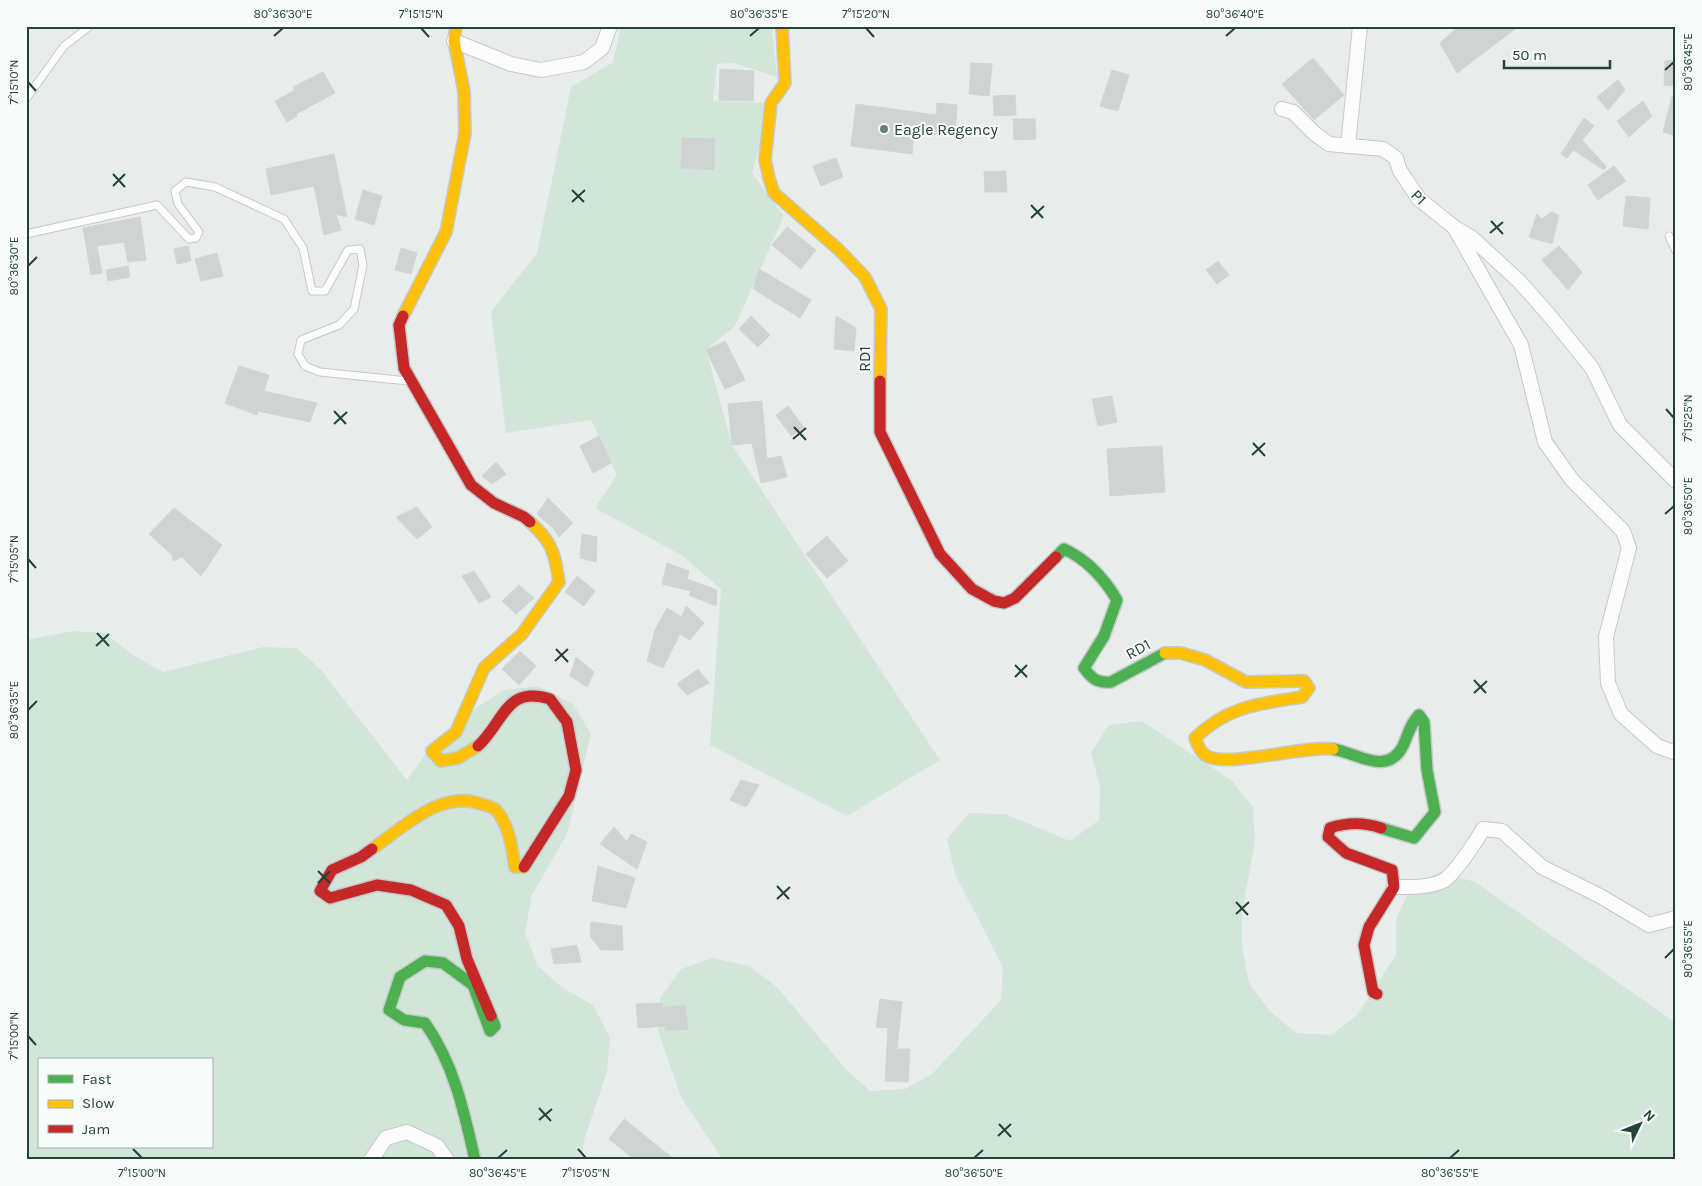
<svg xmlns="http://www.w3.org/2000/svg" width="1702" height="1186" font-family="Karla,sans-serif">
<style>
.green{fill:#d1e6d8;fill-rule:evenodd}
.building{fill:#cfd4d2;stroke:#d1d6d4}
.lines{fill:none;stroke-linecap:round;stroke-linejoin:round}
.lane-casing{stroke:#c5cac8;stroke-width:9}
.street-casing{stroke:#c5cac8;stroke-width:16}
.fast-casing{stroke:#c3cbc8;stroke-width:14}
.slow-casing{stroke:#c3cbc8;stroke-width:14}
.jam-casing{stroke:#c3cbc8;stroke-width:14}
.lane{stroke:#fcfcfc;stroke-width:7}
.street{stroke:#fcfcfc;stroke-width:14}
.fast{stroke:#4caf50;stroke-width:11}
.slow{stroke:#ffc107;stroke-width:11}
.jam{stroke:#c62828;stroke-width:11}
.ticks{fill:none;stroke:#24423a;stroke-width:2}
.poi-dot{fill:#697e78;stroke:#f7fbf9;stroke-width:2}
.labels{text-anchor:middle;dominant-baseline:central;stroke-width:4;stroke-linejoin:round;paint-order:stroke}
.poi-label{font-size:16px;fill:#24423a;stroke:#f7fbf9;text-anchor:start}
.street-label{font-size:16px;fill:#24423a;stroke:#f7fbf9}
.neatline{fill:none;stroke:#24423a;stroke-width:2}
.ticks-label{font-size:12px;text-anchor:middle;fill:#24423a}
</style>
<rect width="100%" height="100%" fill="#e8edeb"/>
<g class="green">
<path d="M 621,26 L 772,28 L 777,77 L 733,63 L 717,64 L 713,101 L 771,103 L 752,173 L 784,216 L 735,326 L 706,350 L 732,445 L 940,760 L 847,816 L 710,745 L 721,589 L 681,555 L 595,508 L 617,475 L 591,420 L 506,433 L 491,312 L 537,253 L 571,87 L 613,62 Z"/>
<path d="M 73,631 L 105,633 L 133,655 L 163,672 L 263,647 L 297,648 L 321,670 L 407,780 L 427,752 L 476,708 L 504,690 L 538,686 L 573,704 L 591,734 L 567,834 L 532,895 L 525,933 L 538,966 L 563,988 L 593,1005 L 610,1038 L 607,1072 L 585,1137 L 581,1160 L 26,1160 L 26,640 ZM 39,1060 L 211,1060 L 211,1147 L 39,1147 Z"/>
<path d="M 1142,721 L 1231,780 L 1253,807 L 1255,842 L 1242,912 L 1242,946 L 1249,983 L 1270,1011 L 1296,1033 L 1331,1035 L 1358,1014 L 1396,955 L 1396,919 L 1410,889 L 1440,872 L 1475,882 L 1676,1023 L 1676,1160 L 723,1160 L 681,1097 L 658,1031 L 660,998 L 681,969 L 713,958 L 749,966 L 777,987 L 845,1068 L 870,1091 L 905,1089 L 932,1074 L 1001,1000 L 1003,967 L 955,874 L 947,839 L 969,813 L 1005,814 L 1070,841 L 1099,820 L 1100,787 L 1091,753 L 1109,725 Z"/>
</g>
<g class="building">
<path d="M 1459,26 L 1519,26 L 1457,73 L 1440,43 Z"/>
<path d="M 1313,58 L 1344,95 L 1314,120 L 1282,84 Z"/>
<path d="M 1676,60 L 1676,86 L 1664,85 L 1665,61 Z"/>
<path d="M 971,63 L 992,64 L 989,96 L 969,94 Z"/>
<path d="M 720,69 L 754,71 L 753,101 L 719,100 Z"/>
<path d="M 1112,70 L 1129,75 L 1118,111 L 1100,106 Z"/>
<path d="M 323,72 L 335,93 L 296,114 L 297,116 L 287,122 L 275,101 L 295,90 L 293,87 Z"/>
<path d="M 1618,80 L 1625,90 L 1608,110 L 1597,97 Z"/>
<path d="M 1015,95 L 1016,115 L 994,116 L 993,96 Z"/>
<path d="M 1672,96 L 1676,96 L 1676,136 L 1663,132 Z"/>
<path d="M 1643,101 L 1652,116 L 1629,137 L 1617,121 Z"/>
<path d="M 937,103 L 957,105 L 955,136 L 914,133 L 912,154 L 851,146 L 856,104 L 936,115 Z"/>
<path d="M 1584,118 L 1594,126 L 1582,140 L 1606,166 L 1604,170 L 1573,150 L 1567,158 L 1561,154 Z"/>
<path d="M 1013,119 L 1035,119 L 1036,139 L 1014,140 Z"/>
<path d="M 682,138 L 715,139 L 714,170 L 681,168 Z"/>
<path d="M 334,154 L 347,217 L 336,214 L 341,230 L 324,235 L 314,186 L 271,195 L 266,169 Z"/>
<path d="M 836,158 L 843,177 L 821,186 L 813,166 Z"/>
<path d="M 1614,166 L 1626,181 L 1598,200 L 1588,185 Z"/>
<path d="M 1006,171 L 1007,192 L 985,192 L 984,172 Z"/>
<path d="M 363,190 L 382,196 L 374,225 L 355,219 Z"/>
<path d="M 1626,196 L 1650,198 L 1648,229 L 1623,226 Z"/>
<path d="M 1551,212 L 1559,215 L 1552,244 L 1529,237 L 1537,214 L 1542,219 Z"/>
<path d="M 140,217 L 146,260 L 128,262 L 124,242 L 97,246 L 102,273 L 91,275 L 83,228 Z"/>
<path d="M 787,227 L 816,250 L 801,269 L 772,245 Z"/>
<path d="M 188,246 L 191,261 L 177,264 L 174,249 Z"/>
<path d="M 1559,246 L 1582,272 L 1568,290 L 1542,260 Z"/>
<path d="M 401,248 L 417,253 L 411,274 L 395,270 Z"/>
<path d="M 217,253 L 223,276 L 201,281 L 195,259 Z"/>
<path d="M 1218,261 L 1229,275 L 1217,284 L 1206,270 Z"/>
<path d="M 128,266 L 130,277 L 108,281 L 106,270 Z"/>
<path d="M 759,269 L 811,300 L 800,318 L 753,289 Z"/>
<path d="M 751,316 L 770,335 L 758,347 L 739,329 Z"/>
<path d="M 836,316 L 856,328 L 854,351 L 834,349 Z"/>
<path d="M 725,341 L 745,380 L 725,389 L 706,350 Z"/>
<path d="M 239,366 L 269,375 L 264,391 L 317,403 L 310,422 L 258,411 L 257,415 L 225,403 Z"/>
<path d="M 1112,396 L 1117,422 L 1098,426 L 1092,399 Z"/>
<path d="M 762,401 L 767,459 L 781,456 L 787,477 L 761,483 L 752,443 L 732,445 L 728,404 Z"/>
<path d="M 788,406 L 804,428 L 791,436 L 776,415 Z"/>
<path d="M 599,436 L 611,463 L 593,473 L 580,446 Z"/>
<path d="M 1162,446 L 1165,492 L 1110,496 L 1107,449 Z"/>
<path d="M 496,462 L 506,474 L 492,484 L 482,476 Z"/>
<path d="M 548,498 L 573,523 L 559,537 L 554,529 L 537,514 Z"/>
<path d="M 417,507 L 432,527 L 417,539 L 396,517 Z"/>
<path d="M 174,508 L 222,545 L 201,576 L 182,557 L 173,561 L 172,555 L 149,534 Z"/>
<path d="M 582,534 L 597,537 L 596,562 L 580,558 Z"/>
<path d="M 827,536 L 848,561 L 827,578 L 806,554 Z"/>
<path d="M 667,563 L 689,571 L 687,579 L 717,590 L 716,606 L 689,595 L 691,591 L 662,584 Z"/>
<path d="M 474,571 L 491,597 L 479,603 L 462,576 Z"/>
<path d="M 577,576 L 595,591 L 584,606 L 565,592 Z"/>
<path d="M 519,585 L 534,598 L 516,614 L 502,601 Z"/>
<path d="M 686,606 L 704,623 L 690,640 L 680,634 L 663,668 L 647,661 L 655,630 L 667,608 L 682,617 Z"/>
<path d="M 520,651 L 536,666 L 519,685 L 502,669 Z"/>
<path d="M 576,657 L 594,672 L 587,687 L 570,676 Z"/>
<path d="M 698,669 L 709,683 L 687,695 L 677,684 Z"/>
<path d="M 741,780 L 759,785 L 746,807 L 730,800 Z"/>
<path d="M 614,827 L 627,842 L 631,834 L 647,842 L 637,869 L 600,844 Z"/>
<path d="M 598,866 L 635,878 L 626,908 L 592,901 Z"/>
<path d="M 591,922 L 622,926 L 623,950 L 601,950 L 590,936 Z"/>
<path d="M 577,945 L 581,962 L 554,964 L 551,949 Z"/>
<path d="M 880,999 L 902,1002 L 897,1049 L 910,1049 L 908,1082 L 885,1081 L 888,1028 L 876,1027 Z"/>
<path d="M 662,1003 L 663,1008 L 685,1005 L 688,1029 L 666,1031 L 666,1026 L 638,1028 L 636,1004 Z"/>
<path d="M 624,1119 L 675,1160 L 635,1160 L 609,1139 Z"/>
</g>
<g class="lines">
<g class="lane-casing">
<g id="lane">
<path d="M 26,99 L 64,46 L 90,26"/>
<path d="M 26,234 L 157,205 L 189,239 L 196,238 L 199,232 L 178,204 L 175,191 L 186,182 L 215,187 L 284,219 L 303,248 L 312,291 L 325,291 L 348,250 L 360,249 L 363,265 L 354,309 L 339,325 L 301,340 L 298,354 L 305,366 L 320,372 L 408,381"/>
<path d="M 1669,236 L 1676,251"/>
</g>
</g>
<g class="street-casing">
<g id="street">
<path d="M 454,41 L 511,64 L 541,70 L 584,62 L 602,48 L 610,26"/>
<path d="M 1282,109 L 1293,112 L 1314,133 L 1329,144 L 1383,149 L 1396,158 L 1400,171 L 1419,199 L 1454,227 L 1472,238 L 1519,281 L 1549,315 L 1592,368 L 1620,425 L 1676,481"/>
<path d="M 1348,146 L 1360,26"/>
<path d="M 1454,227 L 1521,345 L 1545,442 L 1572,480 L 1623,531 L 1629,548 L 1606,637 L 1608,683 L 1621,714 L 1657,746 L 1676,753"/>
<path d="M 1394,887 C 1410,887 1428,888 1443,881 C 1454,875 1477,840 1483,829 L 1502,831 L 1542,867 L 1600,896 L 1649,925 L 1676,918"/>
<path d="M 371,1160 L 386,1138 L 407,1132 L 437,1146 L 447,1160"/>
</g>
</g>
<g class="fast-casing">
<g id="fast">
<path d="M 1056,557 L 1064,549 C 1088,560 1104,578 1117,600 L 1104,636 L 1084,668 C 1092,679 1097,683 1111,682 L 1165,653"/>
<path d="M 1333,749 C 1357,753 1387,777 1403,746 C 1408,735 1410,724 1419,715 L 1424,722 L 1427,770 L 1435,812 L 1414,838 L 1381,828"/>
<path d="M 475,1160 C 464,1111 454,1064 425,1023 L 404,1020 L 389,1010 L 400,977 L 425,961 L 443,963 L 473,985 L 490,1031 L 495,1026 L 491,1016"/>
</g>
</g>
<g class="slow-casing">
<g id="slow">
<path d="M 782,26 L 785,83 L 771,103 L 765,160 L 769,178 L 774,193 L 838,249 L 865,277 L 881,309 L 880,381"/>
<path d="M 403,316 L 446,232 L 465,133 L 464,91 L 454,41 L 456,26"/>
<path d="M 1165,653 L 1181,653 L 1205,660 L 1246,682 L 1304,681 L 1309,688 L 1302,697 C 1259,704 1228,706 1195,738 C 1197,744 1200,751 1205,755 C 1225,769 1304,745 1333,749"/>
<path d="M 478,746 L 458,758 L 441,761 L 432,751 L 456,732 L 484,668 L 522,634 L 559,582 C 555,553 552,542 530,522"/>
<path d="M 372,849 C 402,828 442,789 481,804 C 485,805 492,807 495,809 C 509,823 512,849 515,867 L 524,867"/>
</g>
</g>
<g class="jam-casing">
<g id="jam">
<path d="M 403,316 L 399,325 L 404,368 L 471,485 L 494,503 L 524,517 L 530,522"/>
<path d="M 880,381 L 880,432 L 940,554 L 972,589 L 994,601 L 1004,603 L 1015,598 L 1056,557"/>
<path d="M 478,746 C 504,722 506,685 550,699 L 567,722 L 576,770 L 569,796 L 524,867"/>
<path d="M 372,849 L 361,857 L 332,870 L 320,891 L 330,898 L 377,885 L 411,890 L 446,905 L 459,926 L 467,959 L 491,1016"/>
<path d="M 1377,994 L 1373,992 L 1364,945 L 1369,927 L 1394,887 L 1392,870 L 1346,853 L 1328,837 L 1330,828 C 1348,822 1363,822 1381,828"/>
</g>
</g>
<use href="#lane" class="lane"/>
<use href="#street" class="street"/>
<use href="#fast" class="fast"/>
<use href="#slow" class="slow"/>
<use href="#jam" class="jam"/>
</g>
<path class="ticks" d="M 421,28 L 429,37M 866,28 L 874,37M 274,36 L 283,28M 750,36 L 759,28M 1226,36 L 1235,28M 1665,70 L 1674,62M 28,82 L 36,91M 113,174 L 125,187M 113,186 L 125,174M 572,190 L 584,202M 572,202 L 585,190M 1031,205 L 1043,218M 1031,218 L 1044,206M 1491,221 L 1503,234M 1490,233 L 1503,222M 28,266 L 37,257M 1666,409 L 1674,418M 334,411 L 346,424M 334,424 L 347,412M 794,427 L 806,440M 793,439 L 806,428M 1253,443 L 1265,456M 1252,455 L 1265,443M 1665,514 L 1674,506M 28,559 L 36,568M 97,633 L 109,646M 96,646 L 109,634M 556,649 L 568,662M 555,661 L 568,649M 1015,665 L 1027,677M 1015,677 L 1027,665M 1474,680 L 1486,693M 1474,693 L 1487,681M 28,710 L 37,701M 318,871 L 330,883M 318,883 L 330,871M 777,886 L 789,899M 777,899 L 790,887M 1236,902 L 1248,915M 1236,914 L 1249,902M 1665,958 L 1674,949M 28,1036 L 36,1045M 539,1108 L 551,1121M 539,1120 L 552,1109M 999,1124 L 1011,1137M 998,1136 L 1011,1124M 133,1149 L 142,1158M 578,1149 L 586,1158M 498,1158 L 507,1150M 974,1158 L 983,1150M 1450,1158 L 1459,1150"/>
<circle class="poi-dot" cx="884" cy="129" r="5"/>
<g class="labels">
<g class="poi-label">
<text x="894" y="129">Eagle Regency</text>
</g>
<g class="street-label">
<text transform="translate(1419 197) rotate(45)">P1</text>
<text transform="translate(864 359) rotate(-90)">RD1</text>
<text transform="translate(1138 649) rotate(-29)">RD1</text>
</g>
</g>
<rect width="1702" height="1186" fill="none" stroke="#f7fbf9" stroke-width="55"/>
<rect x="38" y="1058" width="175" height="90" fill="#f7fbf9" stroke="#a3b1ad"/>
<rect x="48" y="1075" width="25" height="8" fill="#4caf50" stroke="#a3b1ad"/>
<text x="82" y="1084" font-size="15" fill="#24423a">Fast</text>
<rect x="48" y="1100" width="25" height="8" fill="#ffc107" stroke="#a3b1ad"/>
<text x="82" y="1108" font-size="15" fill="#24423a">Slow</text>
<rect x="48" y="1125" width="25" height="8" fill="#c62828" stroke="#a3b1ad"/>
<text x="82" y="1134" font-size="15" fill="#24423a">Jam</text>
<g transform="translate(1640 1124) rotate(47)" stroke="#f7fbf9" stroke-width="4" paint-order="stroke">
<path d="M0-4L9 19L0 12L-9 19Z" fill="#24423a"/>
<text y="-8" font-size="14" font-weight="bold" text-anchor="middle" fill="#24423a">N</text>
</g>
<path d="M1504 60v8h106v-8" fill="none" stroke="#24423a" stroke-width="2.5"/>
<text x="1512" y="60" font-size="15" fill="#24423a" stroke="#f7fbf9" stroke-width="4" paint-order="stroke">50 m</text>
<rect x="28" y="28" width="1646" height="1130" class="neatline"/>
<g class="ticks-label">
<text x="283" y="18">80°36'30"E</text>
<text x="421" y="18">7°15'15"N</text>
<text x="759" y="18">80°36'35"E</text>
<text x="866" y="18">7°15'20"N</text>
<text x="1235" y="18">80°36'40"E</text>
<text transform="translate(1688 62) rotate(-90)" y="4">80°36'45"E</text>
<text transform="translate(14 82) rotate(-90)" y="4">7°15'10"N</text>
<text transform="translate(14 266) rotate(-90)" y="4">80°36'30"E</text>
<text transform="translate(1688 418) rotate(-90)" y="4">7°15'25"N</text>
<text transform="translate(1688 506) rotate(-90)" y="4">80°36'50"E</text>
<text transform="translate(14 559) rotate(-90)" y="4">7°15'05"N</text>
<text transform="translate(14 710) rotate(-90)" y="4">80°36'35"E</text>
<text transform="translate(1688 949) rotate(-90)" y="4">80°36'55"E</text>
<text transform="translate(14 1036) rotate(-90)" y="4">7°15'00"N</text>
<text x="142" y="1177">7°15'00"N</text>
<text x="498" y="1177">80°36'45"E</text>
<text x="586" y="1177">7°15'05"N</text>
<text x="974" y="1177">80°36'50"E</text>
<text x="1450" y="1177">80°36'55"E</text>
</g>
</svg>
